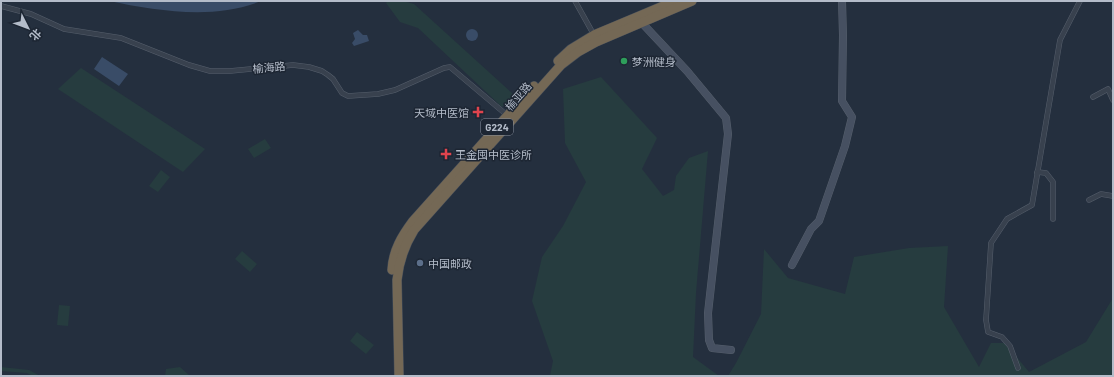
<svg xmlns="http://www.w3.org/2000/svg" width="1114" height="377" font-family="Barlow,'Noto Sans SC',sans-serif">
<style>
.green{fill:#263c3f}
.water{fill:#394c67}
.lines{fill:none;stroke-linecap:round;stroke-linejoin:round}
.street-casing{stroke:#565f6c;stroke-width:5.5}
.secondary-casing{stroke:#565f6c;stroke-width:8}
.highway-casing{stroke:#434c59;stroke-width:10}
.street{stroke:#38414e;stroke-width:4.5}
.secondary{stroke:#465061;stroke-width:7}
.highway{stroke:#746855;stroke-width:9}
.leisure-dot{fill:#2e9e5b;stroke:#1d2633;stroke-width:1.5}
.health-dot{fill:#e0444e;stroke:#1d2633;stroke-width:1.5}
.service-dot{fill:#5c6f8a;stroke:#1d2633;stroke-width:1.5}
.labels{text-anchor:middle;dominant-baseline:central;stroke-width:3;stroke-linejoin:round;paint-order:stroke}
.shield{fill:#1d2633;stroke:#878f9c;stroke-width:1}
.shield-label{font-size:10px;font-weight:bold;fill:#b4bcc9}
.poi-label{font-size:11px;fill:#b4bcc9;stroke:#1d2633;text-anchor:start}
.street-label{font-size:11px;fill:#b4bcc9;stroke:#1d2633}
</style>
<rect width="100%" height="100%" fill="#242f3e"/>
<g class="green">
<path d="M 388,1 L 403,1 L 414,4 L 514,95 L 502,107 L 418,28 L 400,22 L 386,3 Z"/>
<path d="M 81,68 L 205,149 L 183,172 L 58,89 Z"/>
<path d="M 601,77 L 657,138 L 642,169 L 663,196 L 674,190 L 676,176 L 689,158 L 708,151 L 696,293 L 693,357 L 719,376 L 550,376 L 553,361 L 532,301 L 542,257 L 563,226 L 586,182 L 565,143 L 563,89 Z"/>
<path d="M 265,139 L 271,148 L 254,158 L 248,149 Z"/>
<path d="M 161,170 L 170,177 L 158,192 L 149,186 Z"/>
<path d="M 948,246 L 944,307 L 979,367 L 991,343 L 1005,343 L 1029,372 L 1086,342 L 1113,298 L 1113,376 L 728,376 L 736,363 L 761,314 L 764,249 L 788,278 L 845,294 L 854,257 L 909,248 Z"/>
<path d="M 242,251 L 257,264 L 250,272 L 235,259 Z"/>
<path d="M 59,305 L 70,306 L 68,326 L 57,325 Z"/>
<path d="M 357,332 L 374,345 L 366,354 L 350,341 Z"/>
<path d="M 1,367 L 29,370 L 40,376 L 33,376 L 27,373 L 1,371 Z"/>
<path d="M 180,367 L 190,376 L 165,376 L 166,369 Z"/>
</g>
<g class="water">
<path d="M 109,1 L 261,1 C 215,20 157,11 109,1 Z"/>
<circle cx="472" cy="35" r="6"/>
<path d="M 358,30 L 363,35 L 367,35 L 369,41 L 354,46 L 352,43 L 355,39 L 353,33 Z"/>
<path d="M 102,57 L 128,74 L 119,86 L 94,69 Z"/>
</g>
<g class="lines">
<g class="street-casing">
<g id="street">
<path d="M 575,1 L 594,35"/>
<path d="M 1,6 L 31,14 L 64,29 L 121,38 L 189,65 L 210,71 L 230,71 L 293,65 L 309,67 L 322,71 L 328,75 L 333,79 L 342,93 L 348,96 L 378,94 L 395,90 L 444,68 L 450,67 L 508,116"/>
<path d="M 1093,97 L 1108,89 L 1113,100"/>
<path d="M 1037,172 L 1046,173 L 1053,182 L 1053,219"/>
<path d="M 1089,200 L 1101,194 L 1113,196"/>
<path d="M 1018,368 L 1010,346 L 1002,337 L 988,332 L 986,320 L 991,243 L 1007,219 L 1032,205 L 1060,40 L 1080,1"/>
</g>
</g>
<g class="secondary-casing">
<g id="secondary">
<path d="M 642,23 L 687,71 L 726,118 L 728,134 L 708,313 L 709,340 L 712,348 L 731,350"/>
<path d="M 792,265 L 811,229 L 819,221 L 845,146 L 852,117 L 842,101 L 843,35 L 842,1"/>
</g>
</g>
<g class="highway-casing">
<g id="highway">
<path d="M 558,61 L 571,49 L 594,35 L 675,1"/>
<path d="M 392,270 C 393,250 402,236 413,221 L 534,86"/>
<path d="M 399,376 L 397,280 C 399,261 404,246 414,230 L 561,65 L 578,52 L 596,42 L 692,1"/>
</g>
</g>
<use href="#street" class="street"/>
<use href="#secondary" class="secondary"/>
<use href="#highway" class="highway"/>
</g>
<circle class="leisure-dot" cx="624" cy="61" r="4"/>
<g class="health-dot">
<path d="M476 106h4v4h4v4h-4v4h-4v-4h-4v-4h4z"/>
<path d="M444 148h4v4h4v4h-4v4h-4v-4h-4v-4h4z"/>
</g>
<circle class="service-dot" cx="420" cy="263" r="4"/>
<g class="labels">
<rect class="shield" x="481" y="119" width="32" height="16" rx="3"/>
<g class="shield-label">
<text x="497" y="127">G224</text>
</g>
<g class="poi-label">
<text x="632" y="61">梦洲健身</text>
<text x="469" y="112" text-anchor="end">天域中医馆</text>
<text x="455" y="154">王金囤中医诊所</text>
<text x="428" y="263">中国邮政</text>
</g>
<g class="street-label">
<text transform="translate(269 67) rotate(-5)">榆海路</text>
<text transform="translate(518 96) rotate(-49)">榆亚路</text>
</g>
</g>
<rect width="1114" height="377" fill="none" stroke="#b4bcc9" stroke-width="4"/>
<g transform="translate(28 28) rotate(132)" stroke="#1d2633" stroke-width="3" paint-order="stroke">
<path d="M0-3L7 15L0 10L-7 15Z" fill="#b4bcc9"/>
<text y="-6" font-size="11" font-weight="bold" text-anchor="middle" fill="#b4bcc9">北</text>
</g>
</svg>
